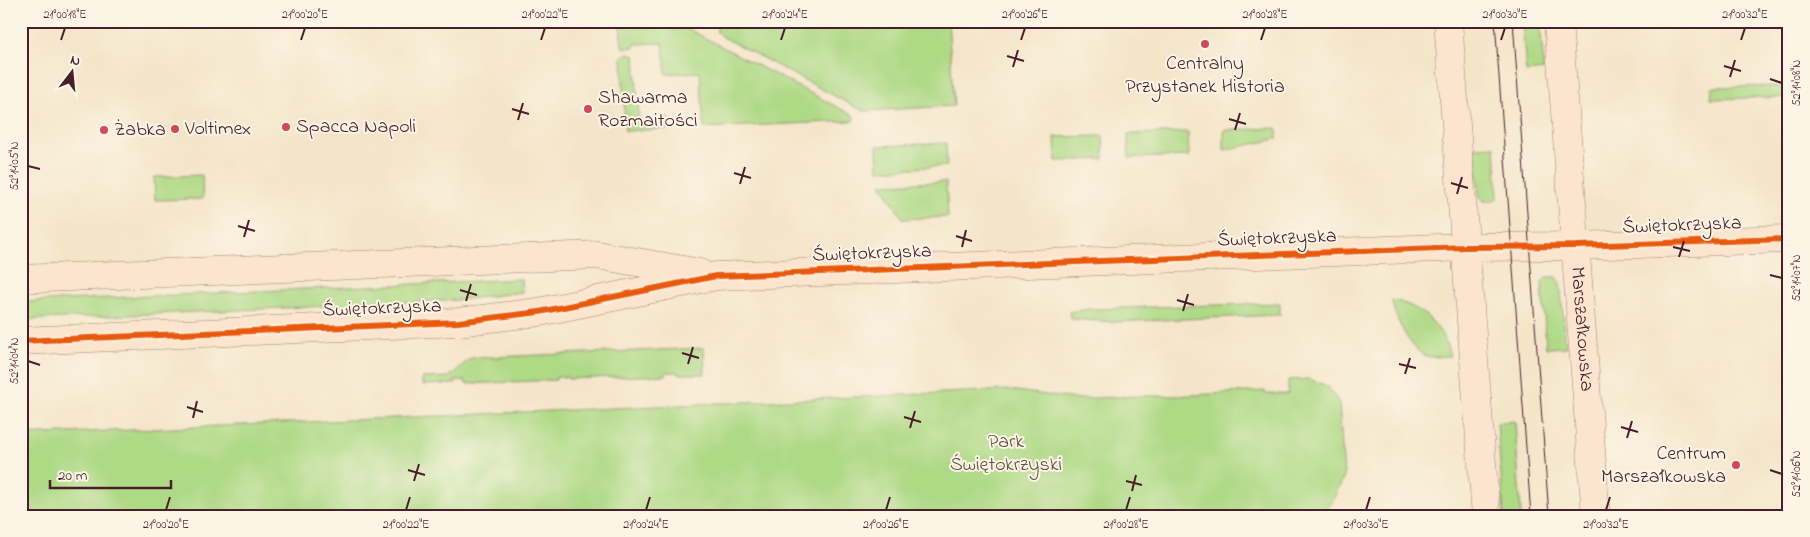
<svg xmlns="http://www.w3.org/2000/svg" width="1810" height="537" font-family="'Indie Flower',sans-serif">
<style>
.green{fill:#aed985;stroke:#7c7c58}
.lines{fill:none;stroke-linecap:round;stroke-linejoin:round}
.secondary-casing{stroke:#9f827a;stroke-width:29}
.secondary{stroke:#fce5cf;stroke-width:28}
.tram{stroke:#4a1f2b;stroke-width:1}
.cycleway-casing{stroke:#fcf5e5;stroke-width:9}
.cycleway{stroke:#e8590c;stroke-width:6}
.ticks{fill:none;stroke:#4a1f2b;stroke-width:2}
.poi-dot{fill:#d1495b;stroke:#fcf5e5;stroke-width:2}
.labels{text-anchor:middle;dominant-baseline:central;stroke-width:4;stroke-linejoin:round;paint-order:stroke}
.poi-label{font-size:20px;fill:#4a1f2b;stroke:#fcf5e5;text-anchor:start}
.street-label{font-size:20px;fill:#4a1f2b;stroke:#fcf5e5}
.park-label{font-size:20px;fill:#634e42;stroke:#fcf5e5}
.neatline{fill:none;stroke:#4a1f2b;stroke-width:2}
.ticks-label{font-size:12px;text-anchor:middle;fill:#4a1f2b}
</style>
<rect width="100%" height="100%" fill="#fcf5e5"/>
<filter id="ink" filterUnits="userSpaceOnUse"><feTurbulence type="fractalNoise" baseFrequency=".02" numOctaves="2"/><feDisplacementMap in="SourceGraphic" scale="10" xChannelSelector="R" yChannelSelector="G"/><feConvolveMatrix kernelMatrix="1 2 1 2 8 2 1 2 1" color-interpolation-filters="sRGB"/></filter>
<filter id="wash" filterUnits="userSpaceOnUse"><feTurbulence type="fractalNoise" baseFrequency=".0096" numOctaves="4" result="noise"/><feDisplacementMap in="SourceGraphic" scale="20" xChannelSelector="R" yChannelSelector="G"/><feGaussianBlur stdDeviation="1.12" result="paint"/><feColorMatrix in="noise" values="0 0 0 0 0 0 0 0 0 0 0 0 0 0 0 0 0 1.4 0 .05"/><feComposite in="paint" operator="in"/></filter>
<g filter="url(#wash)">
<rect width="100%" height="100%" fill="#f4e5c9"/>
<g class="green">
<path d="M 624,21 L 673,21 L 854,116 L 853,121 L 704,128 L 700,72 L 666,74 L 663,43 L 634,44 L 634,47 L 625,48 L 622,46 L 620,28 Z"/>
<path d="M 717,21 L 948,21 L 954,106 L 863,111 L 721,36 L 717,32 Z"/>
<path d="M 1522,21 L 1540,21 L 1544,70 L 1526,72 Z"/>
<path d="M 629,53 L 635,56 L 639,120 L 669,118 L 670,129 L 625,131 L 622,57 Z"/>
<path d="M 1789,86 L 1789,97 L 1711,99 L 1712,87 Z"/>
<path d="M 1277,128 L 1277,139 L 1224,150 L 1224,130 Z"/>
<path d="M 1188,132 L 1189,156 L 1129,158 L 1128,134 Z"/>
<path d="M 1103,136 L 1104,159 L 1056,161 L 1055,137 Z"/>
<path d="M 946,143 L 947,166 L 878,170 L 877,146 Z"/>
<path d="M 1495,146 L 1498,197 L 1494,201 L 1484,201 L 1479,196 L 1475,147 Z"/>
<path d="M 202,175 L 203,199 L 155,200 L 154,177 Z"/>
<path d="M 946,182 L 948,217 L 903,219 L 881,184 Z"/>
<path d="M 1547,277 L 1557,277 L 1560,281 L 1566,347 L 1546,348 L 1542,282 Z"/>
<path d="M 521,279 L 522,292 L 459,300 L 21,320 L 21,302 Z"/>
<path d="M 1392,300 C 1422,306 1443,326 1450,356 C 1442,356 1433,358 1426,356 C 1411,351 1393,315 1392,300 Z"/>
<path d="M 1280,303 L 1280,315 L 1113,322 L 1071,319 L 1069,312 L 1089,309 Z"/>
<path d="M 704,348 L 705,374 L 678,374 L 677,372 L 666,372 L 666,375 L 568,379 L 567,377 L 556,377 L 556,380 L 466,384 L 465,381 L 455,381 L 455,384 L 422,385 L 422,378 L 449,377 L 471,358 Z"/>
<path d="M 1309,379 L 1327,386 L 1339,403 L 1344,477 L 1325,516 L 21,516 L 21,435 L 1009,390 L 1076,399 L 1139,396 L 1173,396 L 1265,391 L 1265,394 L 1288,394 L 1288,380 Z"/>
<path d="M 1515,421 L 1521,516 L 1504,516 L 1497,423 Z"/>
</g>
</g>
<g filter="url(#ink)">
<g class="lines">
<g class="secondary-casing">
<g id="secondary">
<path d="M 1448,21 L 1486,516"/>
<path id="s1" d="M 1558,21 L 1596,516"/>
<path d="M 21,279 L 597,255 L 700,273"/>
<path d="M 21,341 L 458,322 L 539,312 L 716,276 L 1465,247 L 1576,246 L 1789,239"/>
</g>
</g>
<use href="#secondary" class="secondary"/>
<g class="tram">
<path d="M 1495,21 L 1531,516"/>
<path d="M 1513,21 L 1549,516"/>
</g>
<g class="cycleway-casing">
<path id="cycleway" d="M 21,341 L 458,322 L 539,312 L 716,276 L 1465,247 L 1576,246 L 1789,239"/>
</g>
<use href="#cycleway" class="cycleway"/>
</g>
</g>
<path class="ticks" d="M 61,40 L 65,28M 301,40 L 305,28M 541,40 L 545,28M 781,40 L 785,28M 1021,40 L 1025,28M 1261,40 L 1265,28M 1501,40 L 1505,28M 1741,40 L 1745,28M 1007,56 L 1024,61M 1724,66 L 1741,71M 1013,67 L 1018,50M 1730,77 L 1735,60M 1770,79 L 1782,83M 512,109 L 529,114M 1229,119 L 1246,124M 518,120 L 523,103M 1235,130 L 1240,113M 28,166 L 40,169M 734,173 L 751,178M 1451,183 L 1468,188M 740,184 L 745,167M 1457,194 L 1462,177M 238,226 L 255,231M 956,236 L 972,241M 244,237 L 249,220M 962,247 L 966,230M 1673,247 L 1690,251M 1679,257 L 1684,241M 1770,275 L 1782,278M 460,290 L 477,295M 1177,300 L 1194,305M 466,301 L 471,284M 1183,311 L 1188,294M 682,353 L 699,358M 28,361 L 40,365M 688,364 L 693,347M 1399,364 L 1416,368M 1405,374 L 1410,358M 187,407 L 203,412M 904,417 L 921,422M 193,418 L 197,401M 1621,427 L 1638,432M 910,428 L 915,411M 1627,438 L 1632,421M 408,470 L 425,475M 1770,470 L 1782,474M 414,481 L 419,464M 1126,481 L 1142,485M 1132,491 L 1136,475M 166,510 L 170,497M 406,510 L 410,497M 646,510 L 650,497M 886,510 L 890,497M 1126,510 L 1130,497M 1366,510 L 1370,497M 1606,510 L 1610,497"/>
<g class="poi-dot">
<circle cx="1205" cy="44" r="5"/>
<circle cx="588" cy="109" r="5"/>
<circle cx="286" cy="127" r="5"/>
<circle cx="175" cy="129" r="5"/>
<circle cx="104" cy="130" r="5"/>
<circle cx="1736" cy="465" r="5"/>
</g>
<g class="labels">
<g class="poi-label">
<text x="1205" y="64" text-anchor="middle">Centralny<tspan x="1205" dy="23">Przystanek Historia</tspan></text>
<text x="598" y="98">Shawarma<tspan x="598" dy="23">Rozmaitości</tspan></text>
<text x="296" y="127">Spacca Napoli</text>
<text x="185" y="129">Voltimex</text>
<text x="114" y="130">Żabka</text>
<text x="1726" y="454" text-anchor="end">Centrum<tspan x="1726" dy="23">Marszałkowska</tspan></text>
</g>
<g class="street-label">
<text transform="translate(1682 226) rotate(-2)">Świętokrzyska</text>
<text transform="translate(1277 239) rotate(-2)">Świętokrzyska</text>
<text transform="translate(872 254) rotate(-2)">Świętokrzyska</text>
<text transform="translate(382 309) rotate(-2)">Świętokrzyska</text>
<text stroke="none"><textPath href="#s1" startOffset="309">Marszałkowska</textPath></text>
</g>
<g class="park-label">
<text x="1006" y="442">Park<tspan x="1006" dy="23">Świętokrzyski</tspan></text>
</g>
</g>
<rect width="1810" height="537" fill="none" stroke="#fcf5e5" stroke-width="55"/>
<g transform="translate(72 72) rotate(16)" stroke="#fcf5e5" stroke-width="4" paint-order="stroke">
<path d="M0-4L9 19L0 12L-9 19Z" fill="#4a1f2b"/>
<text y="-8" font-size="14" font-weight="bold" text-anchor="middle" fill="#4a1f2b">N</text>
</g>
<path d="M50 480v8h121v-8" fill="none" stroke="#4a1f2b" stroke-width="2.5"/>
<text x="58" y="480" font-size="15" fill="#4a1f2b" stroke="#fcf5e5" stroke-width="4" paint-order="stroke">20 m</text>
<rect x="28" y="28" width="1754" height="482" class="neatline"/>
<g class="ticks-label">
<text x="65" y="18">21°00'18"E</text>
<text x="305" y="18">21°00'20"E</text>
<text x="545" y="18">21°00'22"E</text>
<text x="785" y="18">21°00'24"E</text>
<text x="1025" y="18">21°00'26"E</text>
<text x="1265" y="18">21°00'28"E</text>
<text x="1505" y="18">21°00'30"E</text>
<text x="1745" y="18">21°00'32"E</text>
<text transform="translate(1796 83) rotate(-90)" y="4">52°14'08"N</text>
<text transform="translate(14 166) rotate(-90)" y="4">52°14'05"N</text>
<text transform="translate(1796 278) rotate(-90)" y="4">52°14'07"N</text>
<text transform="translate(14 361) rotate(-90)" y="4">52°14'04"N</text>
<text transform="translate(1796 474) rotate(-90)" y="4">52°14'06"N</text>
<text x="166" y="528">21°00'20"E</text>
<text x="406" y="528">21°00'22"E</text>
<text x="646" y="528">21°00'24"E</text>
<text x="886" y="528">21°00'26"E</text>
<text x="1126" y="528">21°00'28"E</text>
<text x="1366" y="528">21°00'30"E</text>
<text x="1606" y="528">21°00'32"E</text>
</g>
</svg>
